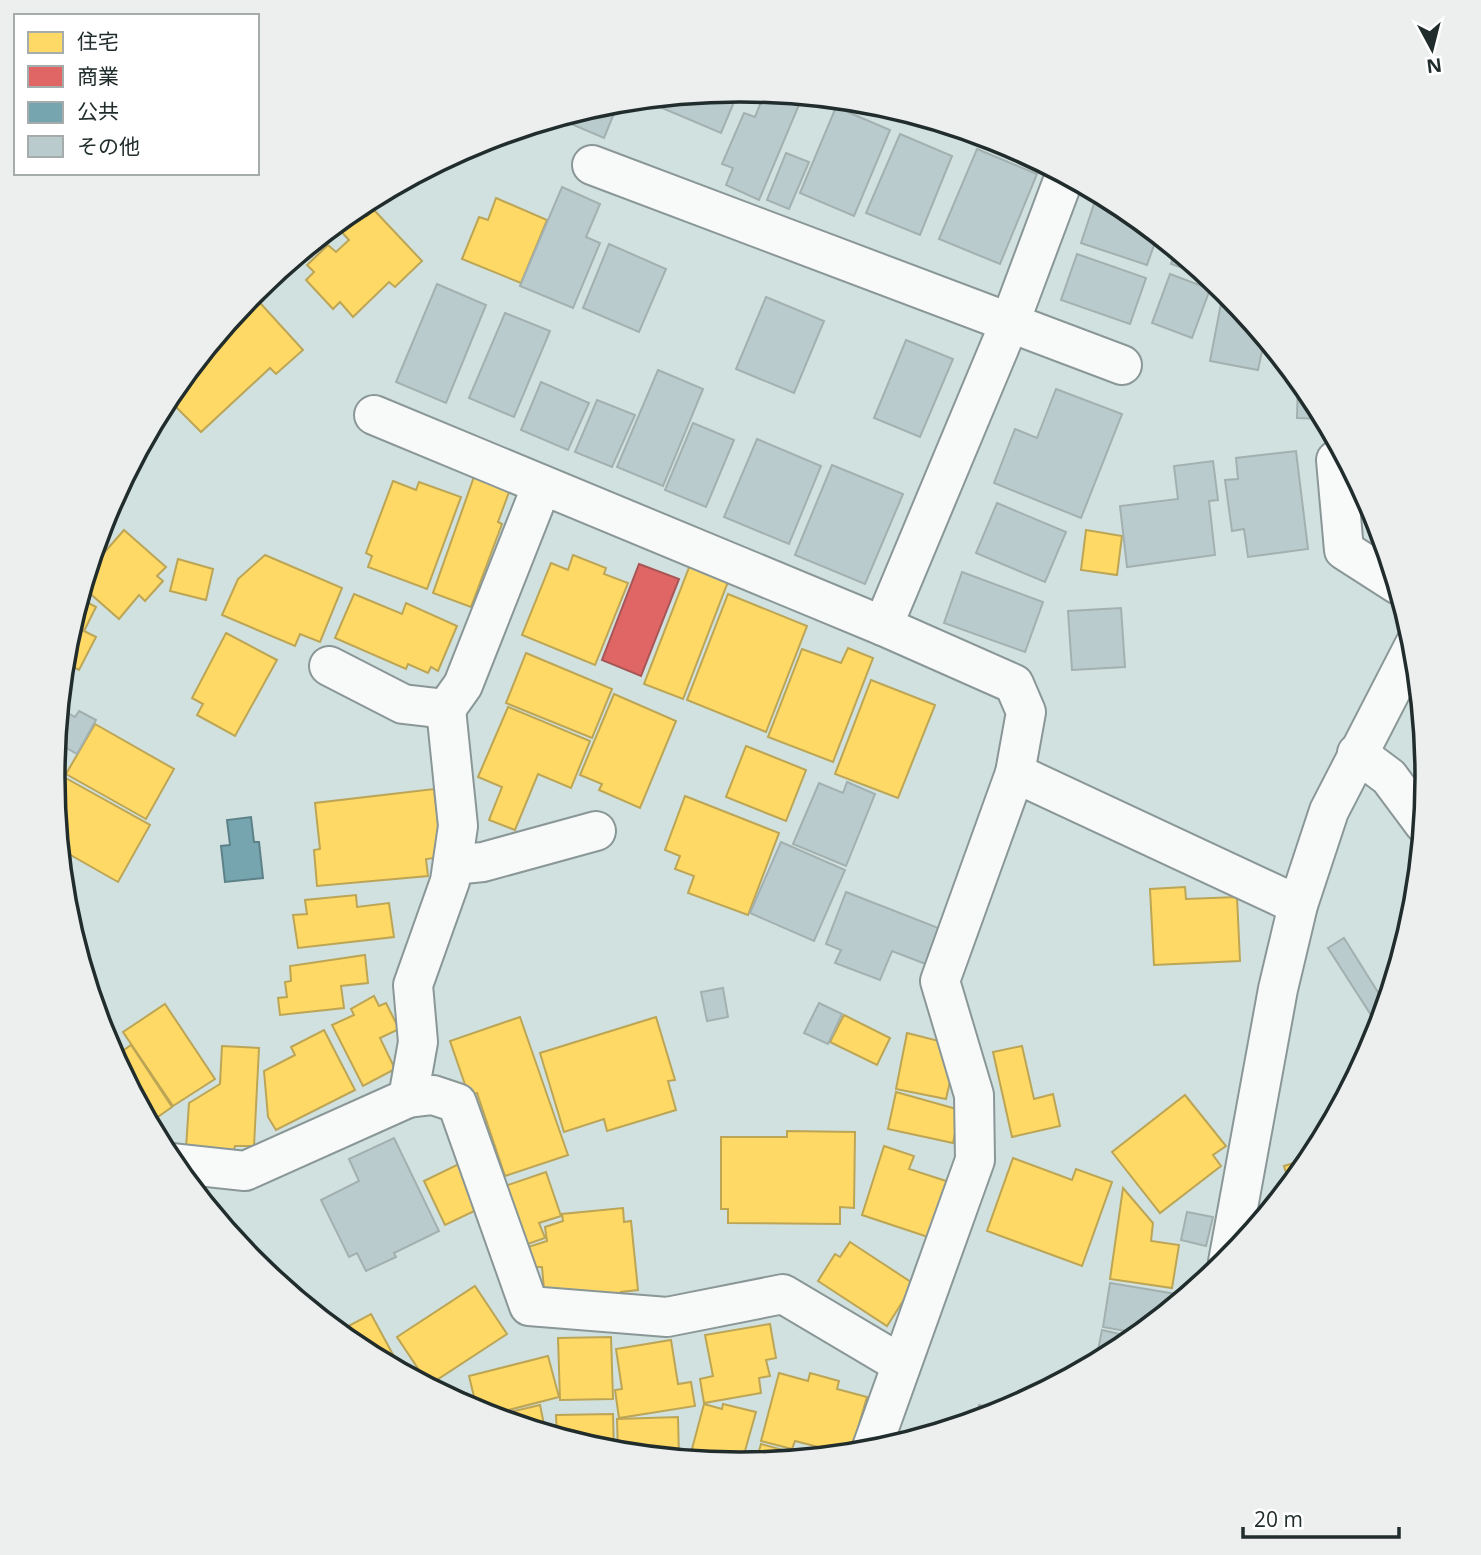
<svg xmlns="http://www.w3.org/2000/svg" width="1481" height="1555" font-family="'Open Sans','Noto Sans JP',sans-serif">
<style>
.homes{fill:#ffd966;stroke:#bca555;stroke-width:2}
.shops{fill:#e06666;stroke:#a75555;stroke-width:2}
.public{fill:#76a5af;stroke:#5c8188;stroke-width:2}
.building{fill:#bacbce;stroke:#a3b0b0;stroke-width:2}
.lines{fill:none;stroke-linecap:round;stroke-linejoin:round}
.minor-casing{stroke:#8a9796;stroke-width:42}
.minor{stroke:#f8fafa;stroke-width:38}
.rim{fill:none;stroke:#212d2c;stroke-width:3.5}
</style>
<rect width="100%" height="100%" fill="#d0e1df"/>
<g class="homes">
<path d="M 496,198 L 547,220 L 521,283 L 462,259 L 479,217 L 488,220 Z"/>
<path d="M 359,208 L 367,216 L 374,210 L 422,261 L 395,287 L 389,282 L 353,317 L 340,302 L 333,309 L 306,280 L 314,272 L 307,265 L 328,245 L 336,252 L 349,240 L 338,228 Z"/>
<path d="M 252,294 L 303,350 L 276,374 L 270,368 L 201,432 L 167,398 Z"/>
<path d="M 476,471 L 512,484 L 498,522 L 502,524 L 471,607 L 433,593 Z"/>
<path d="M 393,481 L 416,490 L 419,482 L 461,497 L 427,589 L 368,567 L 372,556 L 366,553 Z"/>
<path d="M 124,530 L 166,567 L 157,576 L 163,581 L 145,601 L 139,595 L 119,619 L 85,589 L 91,581 L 86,577 L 88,571 Z"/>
<path d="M 1086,530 L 1122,536 L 1117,575 L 1081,570 Z"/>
<path d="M 265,555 L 342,588 L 320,642 L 300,634 L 295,646 L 222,615 L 238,579 Z"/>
<path d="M 573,555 L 606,568 L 604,574 L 628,583 L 595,665 L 522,635 L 551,563 L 568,570 Z"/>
<path d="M 178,559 L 213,569 L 206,600 L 170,591 Z"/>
<path d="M 690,565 L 729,579 L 683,699 L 644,684 Z"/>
<path d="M 354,594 L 402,614 L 406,603 L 457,626 L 438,671 L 431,667 L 428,673 L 408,664 L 406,669 L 335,638 Z"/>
<path d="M 728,594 L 807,626 L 766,732 L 687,700 Z"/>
<path d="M 79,598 L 96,607 L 84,631 L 96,637 L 79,670 L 64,662 L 66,643 Z"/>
<path d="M 226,633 L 277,660 L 235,736 L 197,715 L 203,704 L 192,698 Z"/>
<path d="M 848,648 L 873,658 L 833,762 L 768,737 L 802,649 L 841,663 Z"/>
<path d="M 526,653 L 612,689 L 592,738 L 506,703 Z"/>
<path d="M 871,680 L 935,705 L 898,798 L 835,774 Z"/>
<path d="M 614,694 L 676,721 L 640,808 L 599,790 L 602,784 L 580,775 Z"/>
<path d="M 508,707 L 590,741 L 571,788 L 538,774 L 515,830 L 489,820 L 502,787 L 478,777 Z"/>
<path d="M 95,724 L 174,769 L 146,819 L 66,774 Z"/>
<path d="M 746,746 L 806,770 L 786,821 L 726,797 Z"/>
<path d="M 53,771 L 150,825 L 118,882 L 60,849 Z"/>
<path d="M 434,789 L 442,857 L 426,859 L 428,876 L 317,886 L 314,850 L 320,849 L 315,803 Z"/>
<path d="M 685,796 L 779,833 L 748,915 L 688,893 L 694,876 L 675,869 L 680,856 L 665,850 Z"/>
<path d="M 1185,887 L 1186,899 L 1237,897 L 1240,961 L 1154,965 L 1150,889 Z"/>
<path d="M 356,895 L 357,907 L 389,903 L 394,937 L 298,948 L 293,915 L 307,914 L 305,900 Z"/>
<path d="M 365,955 L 368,983 L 341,986 L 344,1008 L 280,1015 L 278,998 L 287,997 L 285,982 L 291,981 L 290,966 Z"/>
<path d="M 374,996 L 379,1006 L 386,1003 L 399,1029 L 380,1038 L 395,1069 L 363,1086 L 332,1025 L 354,1015 L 351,1009 Z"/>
<path d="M 165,1004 L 215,1079 L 173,1106 L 123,1032 Z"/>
<path d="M 844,1015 L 890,1038 L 877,1065 L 830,1042 Z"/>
<path d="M 520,1017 L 568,1155 L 505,1176 L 477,1093 L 469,1096 L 450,1041 Z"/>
<path d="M 656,1017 L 675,1080 L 668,1081 L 676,1110 L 607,1131 L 604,1119 L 564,1132 L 540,1053 Z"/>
<path d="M 324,1030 L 355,1090 L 276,1130 L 268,1117 L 264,1071 L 295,1055 L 291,1047 Z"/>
<path d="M 907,1033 L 939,1041 L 951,1077 L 946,1099 L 896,1089 Z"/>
<path d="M 131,1045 L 172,1107 L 149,1123 L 114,1057 Z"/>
<path d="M 222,1046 L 259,1048 L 254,1146 L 235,1146 L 234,1150 L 186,1148 L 189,1103 L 220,1084 Z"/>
<path d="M 1022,1046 L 1034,1099 L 1053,1094 L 1060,1126 L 1012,1137 L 993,1052 Z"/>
<path d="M 896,1092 L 960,1110 L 953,1143 L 888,1129 Z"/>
<path d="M 1185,1095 L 1226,1146 L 1213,1155 L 1221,1166 L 1160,1213 L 1112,1152 Z"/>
<path d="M 787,1131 L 855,1132 L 854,1208 L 840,1207 L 840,1224 L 728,1223 L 728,1209 L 721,1209 L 721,1137 L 787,1137 Z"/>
<path d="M 884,1146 L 914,1156 L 909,1169 L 952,1183 L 934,1239 L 862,1215 Z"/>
<path d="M 1314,1157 L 1312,1160 L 1281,1198 L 1278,1186 L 1289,1183 L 1284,1166 Z"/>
<path d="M 1013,1158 L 1072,1180 L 1076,1169 L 1112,1182 L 1082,1266 L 987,1231 Z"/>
<path d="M 467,1160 L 489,1204 L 445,1225 L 424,1181 Z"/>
<path d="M 546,1172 L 561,1216 L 539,1223 L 545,1238 L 522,1246 L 502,1187 Z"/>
<path d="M 1123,1188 L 1153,1223 L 1151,1241 L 1179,1245 L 1172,1288 L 1110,1279 Z"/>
<path d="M 623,1208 L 624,1222 L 631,1221 L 638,1290 L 621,1292 L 621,1296 L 558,1302 L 556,1288 L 544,1289 L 542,1267 L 530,1267 L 522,1249 L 547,1241 L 545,1227 L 563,1221 L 562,1214 Z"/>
<path d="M 850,1242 L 914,1284 L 887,1326 L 818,1281 L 835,1254 L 840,1257 Z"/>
<path d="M 475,1286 L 507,1334 L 429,1385 L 397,1337 Z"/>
<path d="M 371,1314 L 403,1373 L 358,1349 L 331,1327 L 342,1322 L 345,1328 Z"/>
<path d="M 770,1324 L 776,1358 L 766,1360 L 770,1376 L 759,1378 L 761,1393 L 704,1403 L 700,1379 L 713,1376 L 705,1335 Z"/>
<path d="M 611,1337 L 613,1399 L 560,1400 L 558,1338 Z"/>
<path d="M 671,1340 L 678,1384 L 691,1382 L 695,1406 L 619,1418 L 615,1390 L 622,1389 L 616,1349 Z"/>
<path d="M 548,1356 L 559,1397 L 485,1416 L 478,1413 L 469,1376 Z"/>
<path d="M 779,1373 L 808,1381 L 810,1373 L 839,1381 L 837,1389 L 867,1397 L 850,1455 L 795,1441 L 792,1449 L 761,1441 Z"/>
<path d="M 704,1404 L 722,1409 L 723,1404 L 756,1412 L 741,1465 L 689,1460 Z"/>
<path d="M 540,1405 L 546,1434 L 489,1417 Z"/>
<path d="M 613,1414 L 614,1453 L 557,1437 L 556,1415 Z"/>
<path d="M 678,1417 L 679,1459 L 618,1453 L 617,1419 Z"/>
<path d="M 761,1444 L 812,1458 L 755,1464 Z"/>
</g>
<path class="shops" d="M 639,564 L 679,579 L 641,676 L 602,660 Z"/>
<path class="public" d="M 251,817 L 254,842 L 259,842 L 263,878 L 225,882 L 221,846 L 230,845 L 227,820 Z"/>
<g class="building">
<path d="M 739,90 L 721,133 L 641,99 Z"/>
<path d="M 765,92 L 789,94 L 801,100 L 759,200 L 726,185 L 733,168 L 722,164 L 744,113 L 755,117 Z"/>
<path d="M 619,101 L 604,138 L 557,118 L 607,103 Z"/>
<path d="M 836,107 L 890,130 L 854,216 L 800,193 Z"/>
<path d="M 900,134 L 952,156 L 920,235 L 866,213 Z"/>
<path d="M 977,149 L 1037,174 L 1000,264 L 939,239 Z"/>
<path d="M 786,153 L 809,162 L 789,209 L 767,200 Z"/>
<path d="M 562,187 L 600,204 L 586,237 L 600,243 L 573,308 L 520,286 Z"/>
<path d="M 1098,192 L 1123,206 L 1158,234 L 1147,265 L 1081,243 Z"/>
<path d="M 609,244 L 666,269 L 639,332 L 583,308 Z"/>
<path d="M 1176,250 L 1211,278 L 1171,264 Z"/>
<path d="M 1077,254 L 1146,278 L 1130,324 L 1061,300 Z"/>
<path d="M 1170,274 L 1210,289 L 1192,338 L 1152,323 Z"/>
<path d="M 437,284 L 486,305 L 446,403 L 396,382 Z"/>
<path d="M 1224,288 L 1265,337 L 1258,370 L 1210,361 Z"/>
<path d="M 766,297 L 824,321 L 794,393 L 736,369 Z"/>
<path d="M 505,313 L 550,331 L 514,417 L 469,398 Z"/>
<path d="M 906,340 L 953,359 L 920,437 L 874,418 Z"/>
<path d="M 658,370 L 703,389 L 663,486 L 617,467 Z"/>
<path d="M 1298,378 L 1313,396 L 1325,419 L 1297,418 Z"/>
<path d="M 541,382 L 589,403 L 568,450 L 521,430 Z"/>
<path d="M 1056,389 L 1122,414 L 1081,518 L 994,483 L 1015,429 L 1037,438 Z"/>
<path d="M 597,400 L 635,415 L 612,467 L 575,452 Z"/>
<path d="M 693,423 L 734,440 L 706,507 L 665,490 Z"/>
<path d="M 757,439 L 821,466 L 789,544 L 724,517 Z"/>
<path d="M 1296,451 L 1308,549 L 1248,557 L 1244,529 L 1232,531 L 1225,480 L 1238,479 L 1236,458 Z"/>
<path d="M 1213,461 L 1218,500 L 1209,501 L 1215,555 L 1127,567 L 1120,506 L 1178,499 L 1174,466 Z"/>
<path d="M 832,465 L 903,494 L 865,584 L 795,555 Z"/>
<path d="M 997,503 L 1066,532 L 1045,582 L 976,553 Z"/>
<path d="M 962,572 L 1043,602 L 1025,652 L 944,623 Z"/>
<path d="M 1121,608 L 1125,667 L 1072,670 L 1068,611 Z"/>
<path d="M 79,711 L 96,720 L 77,754 L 56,742 L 57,728 L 66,712 L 75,717 Z"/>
<path d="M 847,782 L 875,794 L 846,866 L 793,844 L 819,783 L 843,793 Z"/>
<path d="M 781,842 L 845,870 L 814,941 L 750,913 Z"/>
<path d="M 846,892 L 941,929 L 928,965 L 892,951 L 880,980 L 835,963 L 841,950 L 826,944 Z"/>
<path d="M 1344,938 L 1386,1005 L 1371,1015 L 1328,948 Z"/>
<path d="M 723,988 L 728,1017 L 707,1021 L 701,992 Z"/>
<path d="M 819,1003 L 842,1014 L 828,1044 L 804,1033 Z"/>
<path d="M 394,1138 L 439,1231 L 394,1253 L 396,1257 L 366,1271 L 357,1253 L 349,1257 L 321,1200 L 359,1181 L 349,1159 Z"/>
<path d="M 1187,1212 L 1213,1217 L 1206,1246 L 1181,1240 Z"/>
<path d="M 1110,1283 L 1188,1296 L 1142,1334 L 1103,1327 Z"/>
<path d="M 1102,1330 L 1137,1338 L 1095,1365 Z"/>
<path d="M 979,1405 L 1008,1411 L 976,1422 Z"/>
</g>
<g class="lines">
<g class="minor-casing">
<g id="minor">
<path d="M 592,165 L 1122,365"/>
<path d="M 374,415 L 883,626 L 1014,684 L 1026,712 L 1015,773"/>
<path d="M 1336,460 L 1344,550 L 1397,584"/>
<path d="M 883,626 L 1010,322 L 1065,175"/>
<path d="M 329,666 L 403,704 L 446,709 L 463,685 L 542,485"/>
<path d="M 1357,753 L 1389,777 L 1424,824"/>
<path d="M 453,865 L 483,862 L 596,831"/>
<path d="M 408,1098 L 433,1095 L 457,1103 L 529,1306 L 667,1317 L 783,1294 L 901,1364"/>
<path d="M 171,1163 L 245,1171 L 408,1098 L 418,1042 L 413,985 L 450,881 L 458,826 L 446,709"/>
<path d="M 1228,1262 L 1278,989 L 1298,905 L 1329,811 L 1415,644"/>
<path d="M 870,1453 L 975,1160 L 974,1095 L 940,981 L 1015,773 L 1298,905"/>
</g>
</g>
<use href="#minor" class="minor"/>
</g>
<path d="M0 0H1481V1555H0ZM65 777a675 675 0 1 1 1350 0a675 675 0 1 1-1350 0Z" fill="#edeeee" fill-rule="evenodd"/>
<path class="rim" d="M65 777a675 675 0 1 1 1350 0a675 675 0 1 1-1350 0Z"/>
<rect x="14" y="14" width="245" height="161" fill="#ffffff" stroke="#a6abab" stroke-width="2"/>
<rect x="28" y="32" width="35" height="21" fill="#ffd966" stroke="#a6abab" stroke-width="2"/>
<text x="77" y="49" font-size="21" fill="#212d2c">住宅</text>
<rect x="28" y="66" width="35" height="21" fill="#e06666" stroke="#a6abab" stroke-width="2"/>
<text x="77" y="84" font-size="21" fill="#212d2c">商業</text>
<rect x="28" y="102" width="35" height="21" fill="#76a5af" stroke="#a6abab" stroke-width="2"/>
<text x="77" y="119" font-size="21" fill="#212d2c">公共</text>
<rect x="28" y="136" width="35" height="21" fill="#bacbce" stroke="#a6abab" stroke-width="2"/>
<text x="77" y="154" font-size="21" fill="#212d2c">その他</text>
<g transform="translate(1432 49) rotate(173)" stroke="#ffffff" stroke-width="5" paint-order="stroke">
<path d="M0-5L12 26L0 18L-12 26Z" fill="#212d2c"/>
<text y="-10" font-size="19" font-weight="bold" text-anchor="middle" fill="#212d2c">N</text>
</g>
<path d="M1243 1527v10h156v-10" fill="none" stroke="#212d2c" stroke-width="3.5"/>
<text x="1254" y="1527" font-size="21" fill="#212d2c" stroke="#ffffff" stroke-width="5" paint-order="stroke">20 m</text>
</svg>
